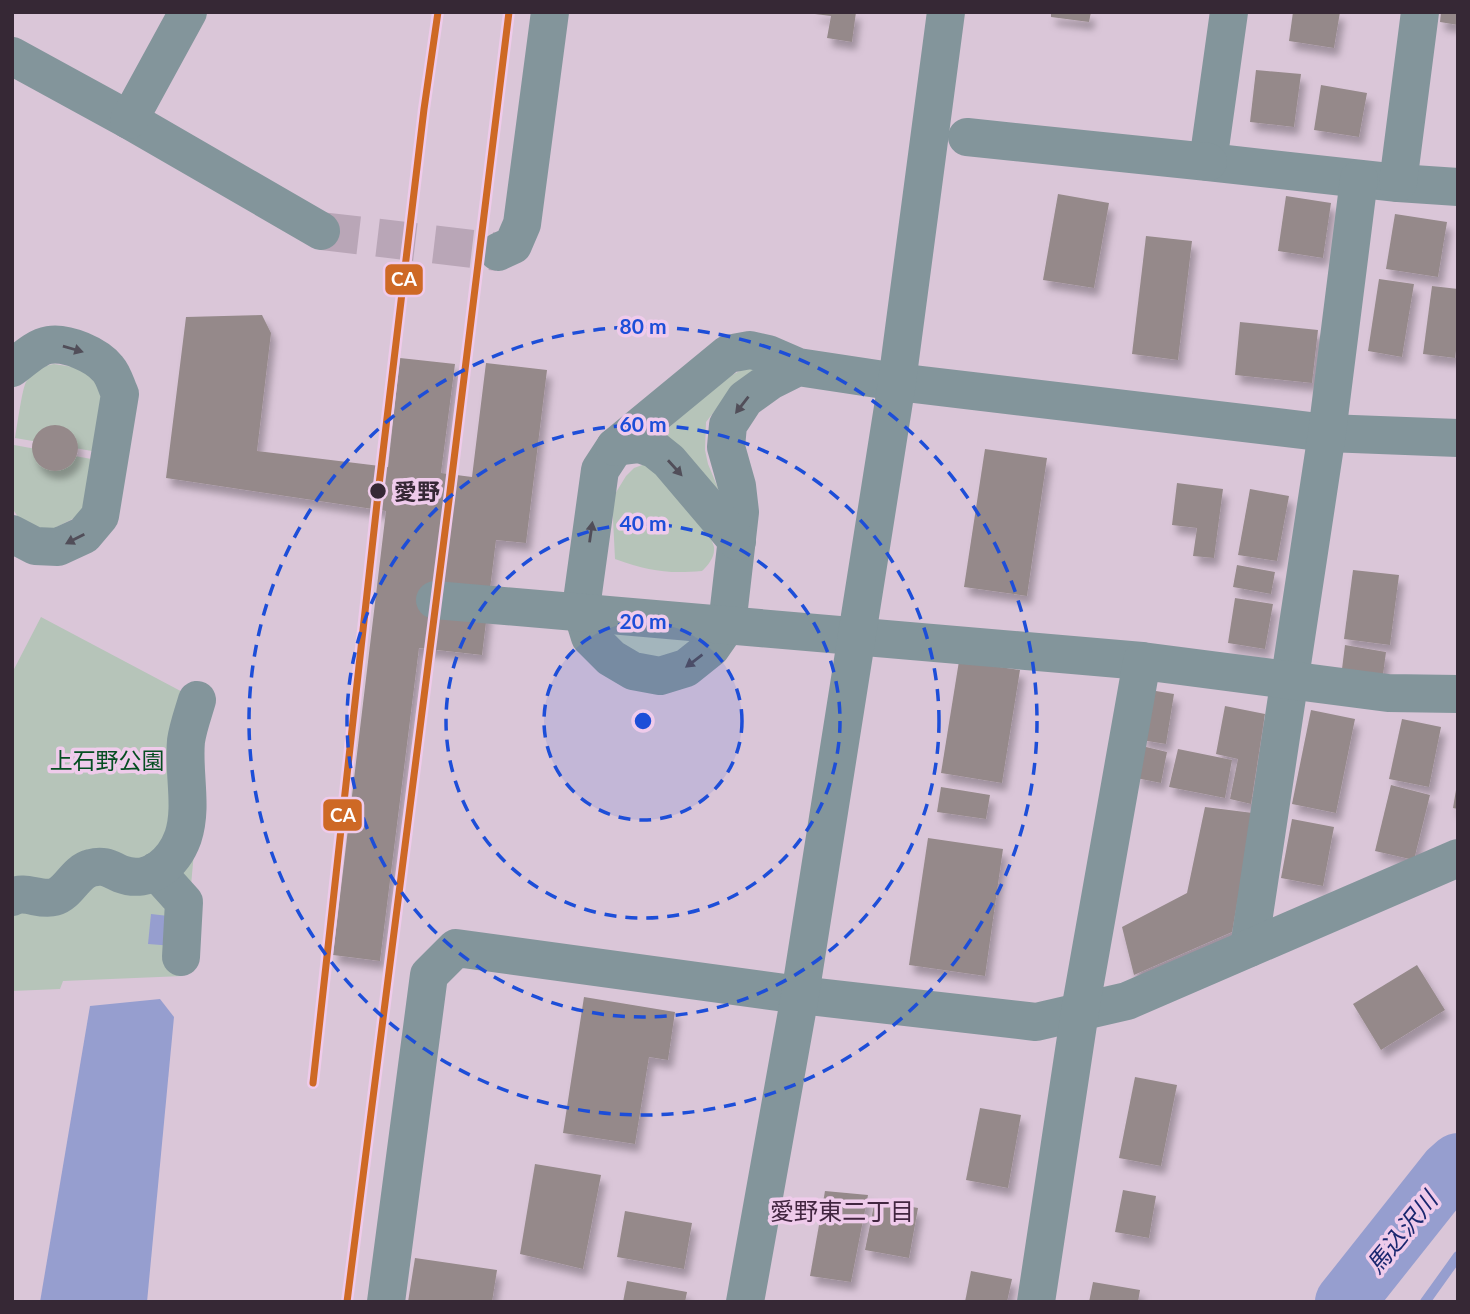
<svg xmlns="http://www.w3.org/2000/svg" width="1470" height="1314" font-family="Lato,'Noto Sans JP',sans-serif">
<style>
.green{fill:#b6c4b9}
.water{fill:#969ecf}
.lines{fill:none;stroke-linecap:round;stroke-linejoin:round}
.stream{stroke:#969ecf;stroke-width:10}
.river{stroke:#969ecf;stroke-width:60}
.building{fill:#95898a;filter:url(#shadow)}
.minor-tunnel{stroke:#b9a6b7;stroke-width:38;stroke-dasharray:38 19;stroke-linecap:butt}
.minor{stroke:#83959b;stroke-width:38}
.rail-1-casing{stroke:#efcbeb;stroke-width:12}
.rail-1{stroke:#ce6925;stroke-width:7}
.oneway{fill:#514e59}
.ring{fill:none;stroke:#1d4ed8;stroke-width:3.5;stroke-dasharray:12 9}
.stop-dot{fill:#362835;stroke:#efcbeb;stroke-width:2.5}
.labels{text-anchor:middle;dominant-baseline:central;stroke-width:7;stroke-linejoin:round;paint-order:stroke}
.stop-label{font-size:23px;font-weight:bold;fill:#362835;stroke:#efcbeb;text-anchor:start}
.park-label{font-size:23px;fill:#054e21;stroke:#efcbeb}
.neighbourhood-label{font-size:24px;fill:#422640;stroke:#efcbeb}
.water-label{font-size:24px;font-style:italic;fill:#1a276f;stroke:#efcbeb}
.centre{fill:#1d4ed8;stroke:#efcbeb;stroke-width:3.5}
.ring-label{font-size:21px;text-anchor:middle;font-weight:bold;fill:#1d4ed8;stroke:#efcbeb;stroke-width:7;stroke-linejoin:round;paint-order:stroke}
.line-badge{stroke:#efcbeb;stroke-width:2.5}
.badge-label{font-size:19px;text-anchor:middle;font-weight:bold;fill:#fff}
</style>
<defs>
<filter id="shadow"><feDropShadow dx="4.5" dy="8" stdDeviation="3.5" flood-color="#0004"/></filter>
</defs>
<rect width="100%" height="100%" fill="#dac6d8"/>
<g class="green">
<path d="M 54,364 L 80,368 L 104,390 L 98,452 L 15,438 C 17,427 22,389 26,382 C 32,373 44,365 54,364 Z"/>
<path d="M 773,368 L 717,408 L 706,422 L 705,450 L 708,464 L 718,488 L 719,510 L 658,438 C 675,422 725,374 745,369 C 754,367 764,368 773,368 Z"/>
<path d="M 14,445 L 97,460 L 86,512 L 49,531 L 20,520 L 12,508 L 12,462 Z"/>
<path d="M 645,464 L 655,470 C 668,485 711,530 714,547 C 715,557 709,564 702,571 C 667,574 649,571 615,559 L 612,499 L 626,476 L 634,468 Z"/>
<path d="M 600,600 L 706,627 L 675,657 L 647,658 L 613,639 Z"/>
<path d="M 41,617 L 207,705 L 183,976 L 63,981 L 60,989 L 12,991 L 12,673 Z"/>
</g>
<g class="water">
<path d="M 151,914 L 177,917 L 174,946 L 148,944 Z"/>
<path d="M 160,999 L 174,1017 L 147,1302 L 40,1302 L 90,1006 Z"/>
</g>
<g class="lines">
<path class="stream" d="M 1425,1302 L 1458,1256"/>
<path class="river" d="M 1345,1302 L 1449,1171 L 1458,1163"/>
</g>
<g class="building">
<path d="M 816,12 L 856,12 L 852,42 L 827,38 L 831,16 L 815,14 Z"/>
<path d="M 1051,12 L 1091,12 L 1089,22 L 1051,17 Z"/>
<path d="M 1293,12 L 1340,12 L 1334,48 L 1289,41 Z"/>
<path d="M 1441,12 L 1458,12 L 1458,25 L 1440,22 Z"/>
<path d="M 1256,70 L 1301,74 L 1294,127 L 1250,122 Z"/>
<path d="M 1321,85 L 1367,93 L 1359,137 L 1314,130 Z"/>
<path d="M 1058,194 L 1109,203 L 1094,288 L 1043,280 Z"/>
<path d="M 1286,196 L 1331,203 L 1323,258 L 1278,251 Z"/>
<path d="M 1395,214 L 1447,222 L 1438,277 L 1386,269 Z"/>
<path d="M 1146,236 L 1192,241 L 1178,360 L 1132,354 Z"/>
<path d="M 1379,279 L 1414,284 L 1402,357 L 1368,351 Z"/>
<path d="M 1432,286 L 1458,289 L 1458,335 L 1455,358 L 1423,354 Z"/>
<path d="M 262,315 L 271,333 L 257,451 L 388,467 L 400,358 L 455,364 L 441,473 L 472,477 L 486,363 L 547,370 L 526,543 L 496,540 L 482,655 L 419,648 L 380,961 L 333,955 L 386,511 L 166,478 L 186,317 Z"/>
<path d="M 1240,322 L 1318,330 L 1312,383 L 1235,375 Z"/>
<circle cx="55" cy="448" r="23"/>
<path d="M 985,449 L 1047,458 L 1027,596 L 964,587 Z"/>
<path d="M 1177,483 L 1223,489 L 1214,558 L 1193,556 L 1197,528 L 1172,525 Z"/>
<path d="M 1250,489 L 1289,496 L 1277,561 L 1238,555 Z"/>
<path d="M 1237,565 L 1275,572 L 1271,594 L 1233,587 Z"/>
<path d="M 1353,570 L 1399,575 L 1390,645 L 1344,639 Z"/>
<path d="M 1235,598 L 1273,604 L 1265,649 L 1228,643 Z"/>
<path d="M 1345,645 L 1386,652 L 1383,675 L 1342,669 Z"/>
<path d="M 959,661 L 1020,670 L 1002,783 L 941,773 Z"/>
<path d="M 1150,690 L 1174,694 L 1166,744 L 1141,740 Z"/>
<path d="M 1225,706 L 1265,714 L 1251,804 L 1230,799 L 1238,759 L 1216,754 Z"/>
<path d="M 1311,710 L 1355,719 L 1336,813 L 1292,804 Z"/>
<path d="M 1402,719 L 1441,727 L 1429,787 L 1389,779 Z"/>
<path d="M 1142,746 L 1167,752 L 1161,783 L 1136,778 Z"/>
<path d="M 1178,749 L 1232,760 L 1225,798 L 1169,787 Z"/>
<path d="M 1391,785 L 1430,795 L 1414,860 L 1375,851 Z"/>
<path d="M 941,787 L 990,795 L 986,819 L 937,812 Z"/>
<path d="M 1456,790 L 1458,790 L 1458,809 L 1453,808 Z"/>
<path d="M 1205,807 L 1253,813 L 1232,932 L 1134,975 L 1122,927 L 1187,893 Z"/>
<path d="M 1292,819 L 1334,827 L 1323,886 L 1281,878 Z"/>
<path d="M 928,838 L 1003,849 L 985,976 L 909,965 Z"/>
<path d="M 1417,965 L 1445,1010 L 1381,1050 L 1353,1004 Z"/>
<path d="M 584,997 L 675,1012 L 668,1060 L 649,1057 L 635,1144 L 563,1133 Z"/>
<path d="M 1135,1077 L 1177,1085 L 1161,1166 L 1119,1158 Z"/>
<path d="M 980,1108 L 1021,1115 L 1008,1188 L 966,1180 Z"/>
<path d="M 535,1164 L 601,1175 L 583,1269 L 520,1254 Z"/>
<path d="M 1123,1190 L 1156,1196 L 1149,1238 L 1115,1232 Z"/>
<path d="M 825,1191 L 868,1195 L 851,1282 L 810,1276 Z"/>
<path d="M 875,1200 L 918,1208 L 909,1258 L 865,1250 Z"/>
<path d="M 625,1211 L 692,1223 L 684,1269 L 617,1257 Z"/>
<path d="M 415,1258 L 497,1270 L 492,1302 L 408,1302 Z"/>
<path d="M 971,1271 L 1012,1279 L 1007,1302 L 965,1302 Z"/>
<path d="M 627,1281 L 687,1292 L 685,1302 L 623,1302 Z"/>
<path d="M 1093,1282 L 1140,1290 L 1138,1302 L 1089,1302 Z"/>
</g>
<g class="lines">
<path class="minor-tunnel" d="M 321,231 L 498,252"/>
<g class="minor">
<path d="M 1229,12 L 1208,162 L 1398,183 L 1458,187"/>
<path d="M 12,56 L 129,120 L 321,231"/>
<path d="M 129,120 L 188,12"/>
<path d="M 967,137 L 1208,162"/>
<path d="M 1398,183 L 1420,12"/>
<path d="M 498,252 L 513,245 L 522,224 L 550,12"/>
<path d="M 798,367 L 770,381 L 745,399 L 728,425 L 726,447 L 737,486 L 740,512 L 727,625 L 711,648 L 686,668 L 660,676 L 633,671 L 611,658 L 590,637 L 581,608 L 600,470 L 615,447 L 728,354 L 750,350 L 768,354 L 798,367 L 897,382 L 1327,433 L 1458,438"/>
<path d="M 12,368 C 23,360 36,347 49,345 C 67,342 97,355 108,369 C 114,376 116,386 120,394 L 100,516 L 84,535 L 58,547 L 35,546 L 12,534"/>
<path d="M 615,447 L 640,444 L 654,449 L 669,461 L 737,541"/>
<path d="M 435,600 L 1142,661"/>
<path d="M 156,871 L 184,902 L 181,957"/>
<path d="M 12,897 C 25,890 40,901 54,897 C 69,893 75,872 91,868 C 105,864 111,870 121,874 C 150,885 174,862 183,837 C 193,807 183,773 186,741 C 188,727 193,714 197,700"/>
<path d="M 1249,948 L 1327,433 L 1359,179"/>
<path d="M 386,1302 L 429,975 L 456,948 L 800,995 L 1036,1022 L 1127,1001 L 1458,858"/>
<path d="M 745,1302 L 800,995 L 897,382 L 946,12"/>
<path d="M 1036,1302 L 1080,1011 L 1142,661 L 1388,693 L 1458,694"/>
</g>
<g class="rail-1-casing">
<g id="rail-1">
<path d="M 313,1083 L 379,485 L 424,109 L 438,12"/>
<path d="M 347,1302 L 449,500 L 509,12"/>
</g>
</g>
<use href="#rail-1" class="rail-1"/>
</g>
<defs><path id="oneway-solid" d="M-6-.8H1V-3.2L6.5 0L1 3.2V.8H-6Z" transform="scale(1.75)"/></defs>
<g class="oneway">
<use href="#oneway-solid" transform="translate(73 349) rotate(16)"/>
<use href="#oneway-solid" transform="translate(742 405) rotate(128)"/>
<use href="#oneway-solid" transform="translate(675 468) rotate(48)"/>
<use href="#oneway-solid" transform="translate(591 532) rotate(-82)"/>
<use href="#oneway-solid" transform="translate(75 539) rotate(153)"/>
<use href="#oneway-solid" transform="translate(694 661) rotate(143)"/>
</g>
<circle cx="643" cy="721" r="99" fill="#1d4ed8" fill-opacity=".12"/>
<g class="ring">
<circle cx="643" cy="721" r="99"/>
<circle cx="643" cy="721" r="197"/>
<circle cx="643" cy="721" r="296"/>
<circle cx="643" cy="721" r="394"/>
</g>
<circle class="stop-dot" cx="378" cy="491" r="9"/>
<g class="labels">
<g class="stop-label">
<text x="394" y="491">愛野</text>
</g>
<g class="park-label">
<text x="107" y="760">上石野公園</text>
</g>
<g class="neighbourhood-label">
<text x="842" y="1210">愛野東二丁目</text>
</g>
<g class="water-label">
<text transform="translate(1401 1232) rotate(-51)">馬込沢川</text>
</g>
</g>
<circle cx="643" cy="721" r="10" class="centre"/>
<g class="ring-label">
<text x="643" y="334">80 m</text>
<text x="643" y="432">60 m</text>
<text x="643" y="531">40 m</text>
<text x="643" y="629">20 m</text>
</g>
<g class="line-badge">
<rect x="384" y="263" width="40" height="33" rx="7" fill="#ce6925"/>
<rect x="322" y="798" width="41" height="34" rx="7" fill="#ce6925"/>
</g>
<g class="badge-label">
<text x="404" y="286">CA</text>
<text x="343" y="822">CA</text>
</g>
<rect width="1470" height="1314" fill="none" stroke="#362835" stroke-width="28"/>
</svg>
